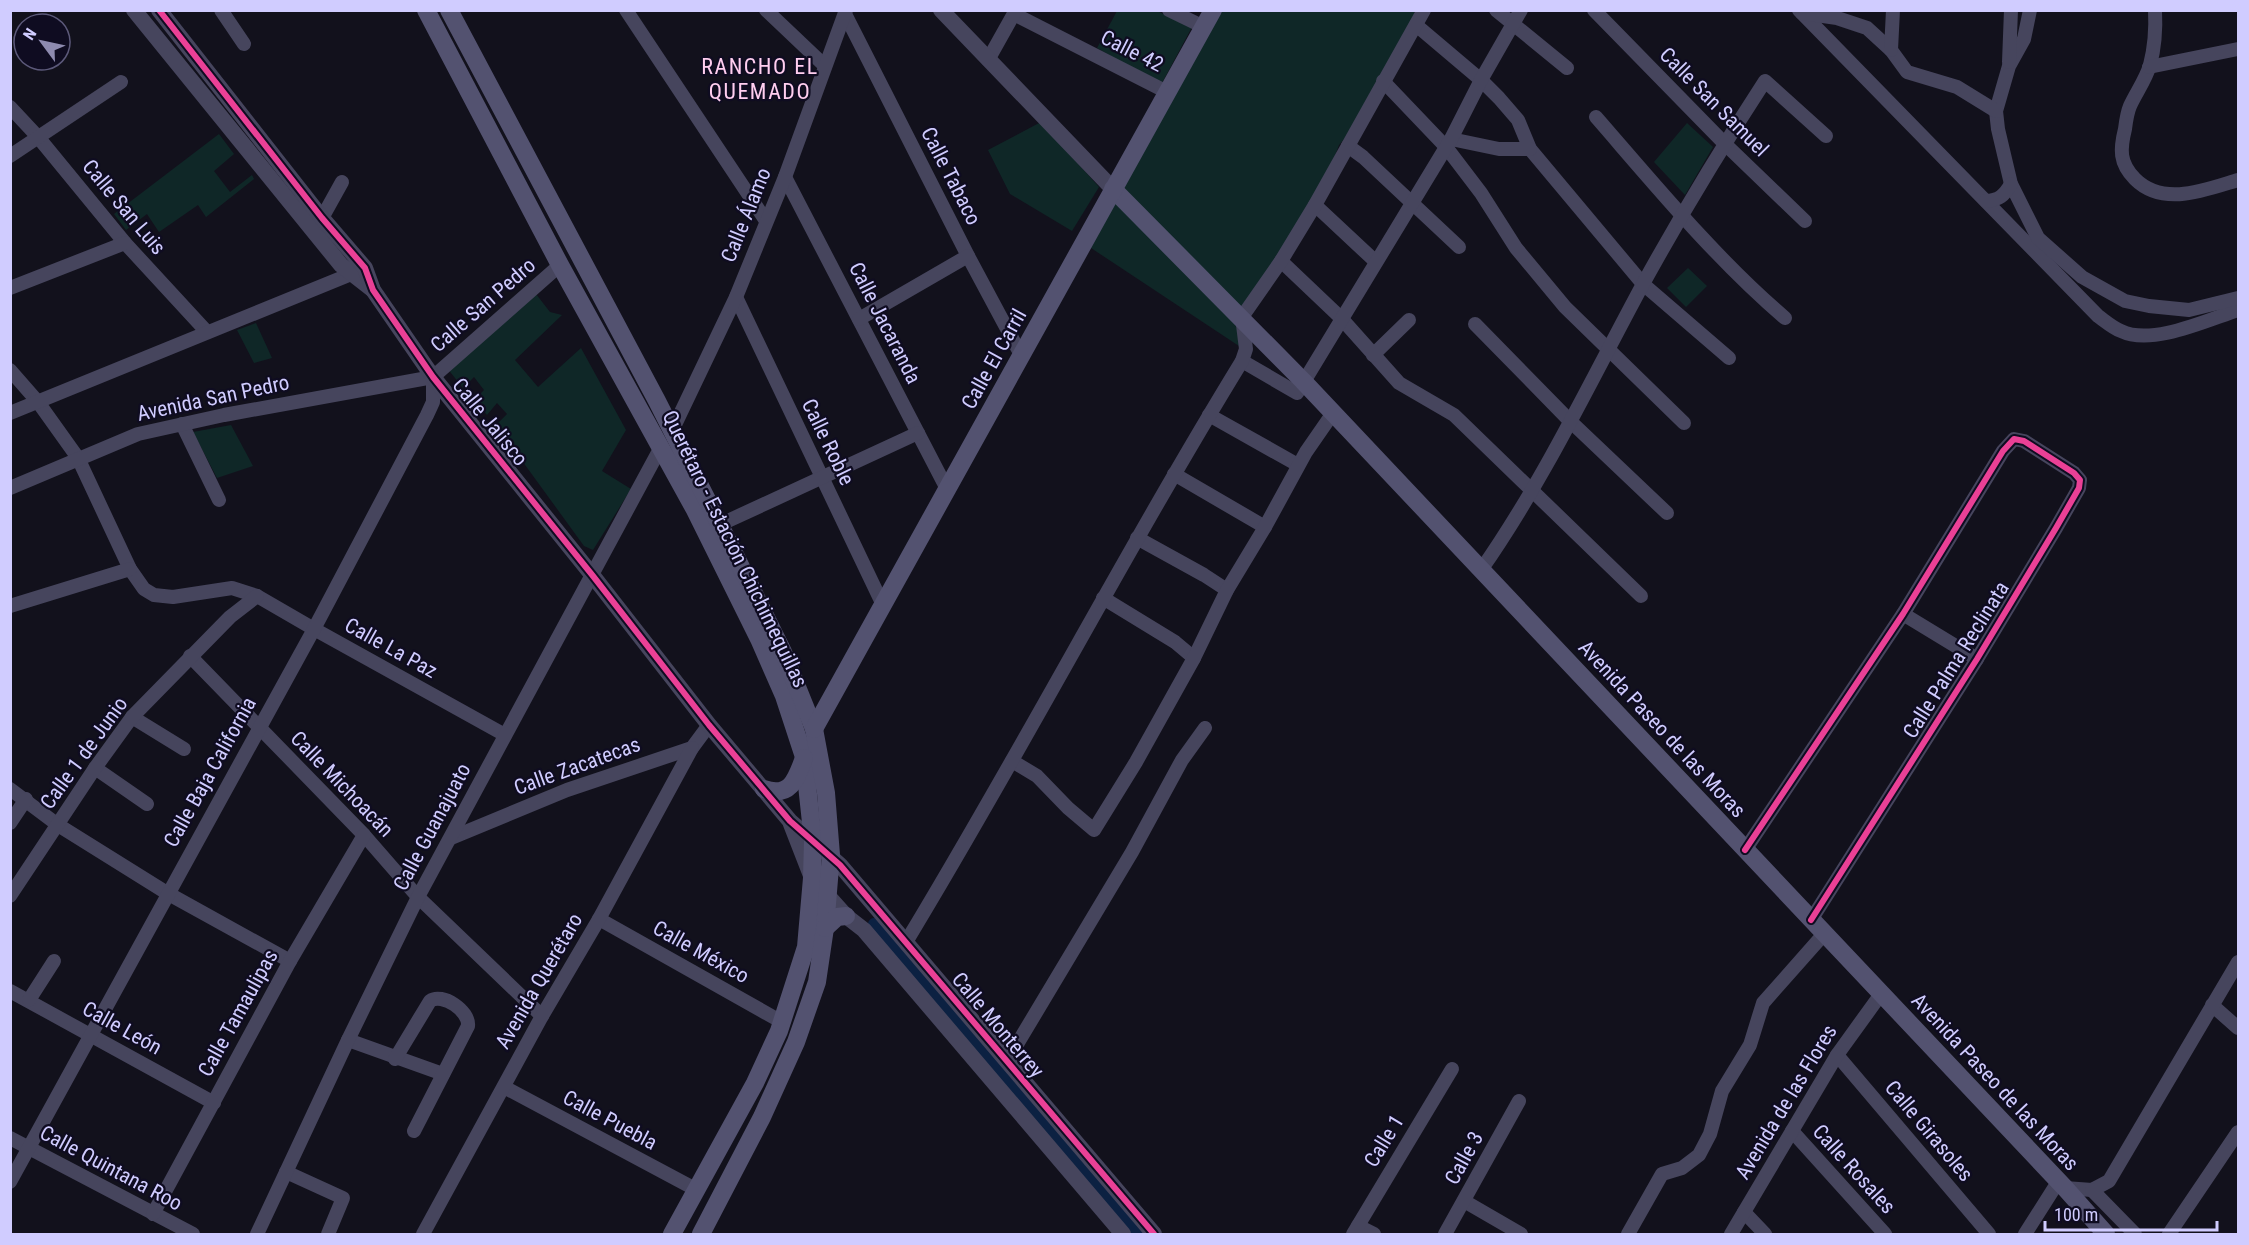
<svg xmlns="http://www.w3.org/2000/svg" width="2249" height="1245" font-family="'Roboto Condensed',sans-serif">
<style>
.green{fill:#0f2727}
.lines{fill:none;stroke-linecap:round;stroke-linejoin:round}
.canal{stroke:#0c2142;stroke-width:12}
.minor{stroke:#46455d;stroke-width:14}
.tertiary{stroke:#46455d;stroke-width:16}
.secondary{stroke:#535270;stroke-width:18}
.cycleway-casing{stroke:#0f0c21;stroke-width:10}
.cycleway{stroke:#ea4096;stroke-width:6}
.labels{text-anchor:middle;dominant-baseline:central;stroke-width:4.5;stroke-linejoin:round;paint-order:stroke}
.street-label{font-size:21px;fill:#d0ccff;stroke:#0f0c21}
.neighbourhood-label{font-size:22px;letter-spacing:1.5px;fill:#ffceef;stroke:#0f0c21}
</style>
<rect width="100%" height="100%" fill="#12111c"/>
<g class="green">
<path d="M 1117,11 L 1157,11 L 1192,27 L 1161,85 L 1097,48 Z"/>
<path d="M 1214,11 L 1414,11 L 1416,24 L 1353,129 L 1339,145 L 1329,171 L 1243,318 L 1117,187 Z"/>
<path d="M 1041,122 L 1099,187 L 1072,231 L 1010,194 L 988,150 Z"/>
<path d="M 1687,123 L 1713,147 L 1685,195 L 1654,162 Z"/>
<path d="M 219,134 L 234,154 L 214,171 L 230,192 L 252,175 L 254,179 L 206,217 L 198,205 L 159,232 L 147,214 L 126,230 L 114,214 Z"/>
<path d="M 1112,194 L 1240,326 L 1242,348 L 1085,244 Z"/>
<path d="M 1688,268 L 1707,286 L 1686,307 L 1667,288 Z"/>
<path d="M 536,294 L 550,312 L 562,315 L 515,360 L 538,387 L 581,348 L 626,430 L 602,471 L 631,489 L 593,550 L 584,546 L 496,425 L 507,414 L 497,403 L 487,415 L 474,400 L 484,390 L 474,377 L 463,388 L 447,368 Z"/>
<path d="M 256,323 L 272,358 L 254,363 L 237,330 Z"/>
<path d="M 231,425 L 253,466 L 217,478 L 193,432 Z"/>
</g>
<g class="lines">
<path class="canal" d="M 874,924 L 1139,1234"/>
<g class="minor">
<path d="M 221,10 L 244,44"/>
<path d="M 626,10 L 766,221"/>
<path d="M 766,10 L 825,66"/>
<path d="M 1169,10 L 1204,27"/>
<path d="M 1496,10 L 1567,68"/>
<path d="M 1594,10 L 1725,144 L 1805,221"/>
<path d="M 1799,10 L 2098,316 C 2105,321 2113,328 2121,331 C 2152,346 2207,320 2238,310"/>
<path d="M 2030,10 L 2024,39 L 2009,66 L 1996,111 L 1998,129 L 2011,184 L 2038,238 L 2082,277 L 2125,301 L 2149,306 L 2189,310 L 2238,298"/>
<path d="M 2155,10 C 2156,29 2155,46 2150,65 C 2146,79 2136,93 2130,106 C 2127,113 2126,121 2125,129 C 2120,149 2119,163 2135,179 C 2163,207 2205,190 2238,180"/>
<path d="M 1802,13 L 1837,18 L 1867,28 L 1891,50 L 1907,72 L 1957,87 L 1996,111"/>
<path d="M 845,14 L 968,256 L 1021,355"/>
<path d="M 1014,14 L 1167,92"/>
<path d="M 1416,25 L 1481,80 L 1499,98 L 1518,120 L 1530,149 L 1643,284 L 1729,358"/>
<path d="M 1891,50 L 1893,10"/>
<path d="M 988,60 L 1016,10"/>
<path d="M 2009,62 L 2011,10"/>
<path d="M 2149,67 L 2238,49"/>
<path d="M 1383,81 L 1446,147 L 1481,193 L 1516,248 L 1565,307 L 1684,423"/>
<path d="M 10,107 L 38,137 L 125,243 L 207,332"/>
<path d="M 1596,117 C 1656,186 1716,259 1785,318"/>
<path d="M 1451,139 L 1499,149 L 1530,149"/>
<path d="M 1348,146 L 1363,157 L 1459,247"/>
<path d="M 10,156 L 121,82"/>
<path d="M 785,177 L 947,489"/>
<path d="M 1986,201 C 1999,200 2004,196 2011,184"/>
<path d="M 1315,205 L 1375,261"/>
<path d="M 322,218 L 342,182"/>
<path d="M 1281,261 L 1341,318 L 1399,383 L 1454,415 L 1641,596"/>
<path d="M 10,288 L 125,243"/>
<path d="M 736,297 L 883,605"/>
<path d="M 859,319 L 968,256"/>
<path d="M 1475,324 L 1569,420 L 1667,513"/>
<path d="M 1373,355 L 1409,320"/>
<path d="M 1242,361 L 1297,393 L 1451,139 L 1481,80 L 1521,10"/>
<path d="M 10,370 L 38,402 L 78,458 L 130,569 L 144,589 L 154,595 L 173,597 L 232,588 L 257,596 L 314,629 L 505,735"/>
<path d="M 433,377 L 560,265"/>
<path d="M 10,413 L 361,270"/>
<path d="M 1209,415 L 1298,465"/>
<path d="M 182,424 L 219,500"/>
<path d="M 672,431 L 736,297 L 785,177 L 846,10"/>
<path d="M 1174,474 L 1265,527"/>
<path d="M 10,488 L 138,434 L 224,415 L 433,377"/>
<path d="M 719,525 L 918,433"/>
<path d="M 1137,538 L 1204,575 L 1227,590"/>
<path d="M 1481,570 C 1544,480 1591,380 1643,284 C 1681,215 1722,147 1765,81 L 1826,136"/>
<path d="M 1103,598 L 1175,642 L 1194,658"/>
<path d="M 10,606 L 130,569"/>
<path d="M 1903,614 L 1977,659"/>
<path d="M 190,656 L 364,835 L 418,897 L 542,1016"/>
<path d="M 132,717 L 184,749"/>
<path d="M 1012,761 L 1037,776 L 1068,808 L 1094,830 L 1136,762 L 1194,658 L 1227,590 L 1265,527 L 1306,452 L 1333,413"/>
<path d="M 95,768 L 147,804"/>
<path d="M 10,789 L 58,825 L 167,893 L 290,961"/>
<path d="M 10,823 L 26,799"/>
<path d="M 451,838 L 567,790 L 692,748 L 709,725"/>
<path d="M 1745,850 L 1903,614 L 2003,451 L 2014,439 L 2024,441 L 2074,473 L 2080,480 L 2079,488 L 2056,528 L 1977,659 L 1811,920"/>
<path d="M 10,896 L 95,768 L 132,717 L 230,617 L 257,596"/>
<path d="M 599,919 L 782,1022"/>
<path d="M 906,942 C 1022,751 1125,552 1242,361 L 1246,349 L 1242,317 L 1281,261 L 1315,205 L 1424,10"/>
<path d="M 10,991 L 214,1103"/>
<path d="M 29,1000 L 54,961"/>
<path d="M 2212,1005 L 2238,1028"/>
<path d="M 348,1040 L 443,1074"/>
<path d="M 1837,1055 L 1989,1234"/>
<path d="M 395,1059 L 430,1001 C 442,992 470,1011 468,1026 L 414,1131"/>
<path d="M 1007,1061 L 1132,852 L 1182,760 L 1205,728"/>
<path d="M 504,1087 L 697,1190"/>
<path d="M 1792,1131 L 1885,1234"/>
<path d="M 10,1138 L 193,1234"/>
<path d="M 286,1172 L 343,1198 L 328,1234"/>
<path d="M 10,1182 L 314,629 L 427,415 L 433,402 L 433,377"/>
<path d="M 2065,1188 L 2092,1190 L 2109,1181 L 2238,962"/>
<path d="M 2092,1190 L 2135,1234"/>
<path d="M 1464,1201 L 1521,1234"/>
<path d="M 1744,1212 L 1765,1234"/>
<path d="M 153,1214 L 290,961 L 364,835"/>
<path d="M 1358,1226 L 1374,1234"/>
<path d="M 257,1234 L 348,1040 L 418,897 L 661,447"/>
<path d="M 423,1234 L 542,1016 L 599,919 L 692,748"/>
<path d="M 1353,1234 L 1452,1069"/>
<path d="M 1445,1234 L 1519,1101"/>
<path d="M 1628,1234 L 1662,1174 L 1682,1168 L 1699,1155 L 1710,1134 L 1722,1091 L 1750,1045 L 1763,1003 L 1824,934"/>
<path d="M 1731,1234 L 1837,1055 L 1881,994"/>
<path d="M 2025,1234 L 2058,1182"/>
<path d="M 2169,1234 L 2238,1132"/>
</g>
<g class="tertiary">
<path d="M 134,10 L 341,265 L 373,290"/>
<path d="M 159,10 L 322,218 L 365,268 L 373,290 L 433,377 L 593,576 L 709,725 L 790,821 L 840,865 L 1154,1234"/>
<path d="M 941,10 L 1113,189"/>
<path d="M 791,824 L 812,878 L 846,916 L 864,930 L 1123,1234"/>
</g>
<g class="secondary">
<path d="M 426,10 L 560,265 L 695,510 L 759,639 L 784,696 L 804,757 L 813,841 L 812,878 L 806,947 L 779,1031 L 755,1083 L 672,1234"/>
<path d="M 449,10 L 657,401 L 736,557 L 783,652 L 814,729 L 826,793 L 831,855 L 825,928 L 817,982 L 796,1042 L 762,1117 L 701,1234"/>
<path d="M 1113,189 L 1303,381 L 2065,1188 L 2106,1234"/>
<path d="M 814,729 L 1213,10"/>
<path d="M 764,789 C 790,798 796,780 804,758"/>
<path d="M 825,928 L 837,917 L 846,916"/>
</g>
<g class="cycleway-casing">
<g id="cycleway">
<path d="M 159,10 L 322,218 L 365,268 L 373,290 L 433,377 L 593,576 L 709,725 L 790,821 L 840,865 L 1154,1234"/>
<path d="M 1745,850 L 1903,614 L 2003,451 L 2014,439 L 2024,441 L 2074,473 L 2080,480 L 2079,488 L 2056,528 L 1977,659 L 1811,920"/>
</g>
</g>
<use href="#cycleway" class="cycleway"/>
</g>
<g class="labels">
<g class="street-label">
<text transform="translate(1132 51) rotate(27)">Calle 42</text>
<text transform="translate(1714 102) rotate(45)">Calle San Samuel</text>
<text transform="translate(951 176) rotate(63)">Calle Tabaco</text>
<text transform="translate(124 207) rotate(50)">Calle San Luis</text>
<text transform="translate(746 215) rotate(-68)">Calle Álamo</text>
<text transform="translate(483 305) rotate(-41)">Calle San Pedro</text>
<text transform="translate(885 323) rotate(63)">Calle Jacaranda</text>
<text transform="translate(994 359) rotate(-61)">Calle El Carril</text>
<text transform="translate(213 398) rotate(-12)">Avenida San Pedro</text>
<text transform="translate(490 422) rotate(51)">Calle Jalisco</text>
<text transform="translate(828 442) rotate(64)">Calle Roble</text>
<text transform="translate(735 549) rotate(64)">Querétaro - Estación Chichimequillas</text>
<text transform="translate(391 648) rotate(29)">Calle La Paz</text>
<text transform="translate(1956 660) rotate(-58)">Calle Palma Reclinata</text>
<text transform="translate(1662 729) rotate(47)">Avenida Paseo de las Moras</text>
<text transform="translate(84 753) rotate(-54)">Calle 1 de Junio</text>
<text transform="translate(577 766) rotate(-20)">Calle Zacatecas</text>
<text transform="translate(210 772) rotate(-61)">Calle Baja California</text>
<text transform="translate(342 784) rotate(46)">Calle Michoacán</text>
<text transform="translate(432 827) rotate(-62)">Calle Guanajuato</text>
<text transform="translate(701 952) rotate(29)">Calle México</text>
<text transform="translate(539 981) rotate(-60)">Avenida Querétaro</text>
<text transform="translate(238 1013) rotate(-61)">Calle Tamaulipas</text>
<text transform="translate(998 1025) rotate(50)">Calle Monterrey</text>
<text transform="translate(122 1028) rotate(29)">Calle León</text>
<text transform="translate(1995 1082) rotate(47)">Avenida Paseo de las Moras</text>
<text transform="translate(1786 1102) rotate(-59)">Avenida de las Flores</text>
<text transform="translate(610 1120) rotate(28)">Calle Puebla</text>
<text transform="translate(1929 1131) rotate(50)">Calle Girasoles</text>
<text transform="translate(1384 1141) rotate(-59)">Calle 1</text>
<text transform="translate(1464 1158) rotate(-61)">Calle 3</text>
<text transform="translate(111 1168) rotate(28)">Calle Quintana Roo</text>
<text transform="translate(1854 1169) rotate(48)">Calle Rosales</text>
</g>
<g class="neighbourhood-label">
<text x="760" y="66">RANCHO EL<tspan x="760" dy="25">QUEMADO</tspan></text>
</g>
</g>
<rect width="2249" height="1245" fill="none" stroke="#d0ccff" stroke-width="24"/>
<g transform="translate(42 42) rotate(303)"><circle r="28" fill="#0f0c21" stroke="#5c597a" stroke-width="1.5"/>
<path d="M0-4.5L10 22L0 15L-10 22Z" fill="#8e8bb0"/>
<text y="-9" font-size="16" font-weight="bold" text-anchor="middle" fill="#d0ccff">N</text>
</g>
<path d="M2045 1221v9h172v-9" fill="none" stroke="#d0ccff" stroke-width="3"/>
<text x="2054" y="1221" font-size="18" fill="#d0ccff" stroke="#0f0c21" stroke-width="4.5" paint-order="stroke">100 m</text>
</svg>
